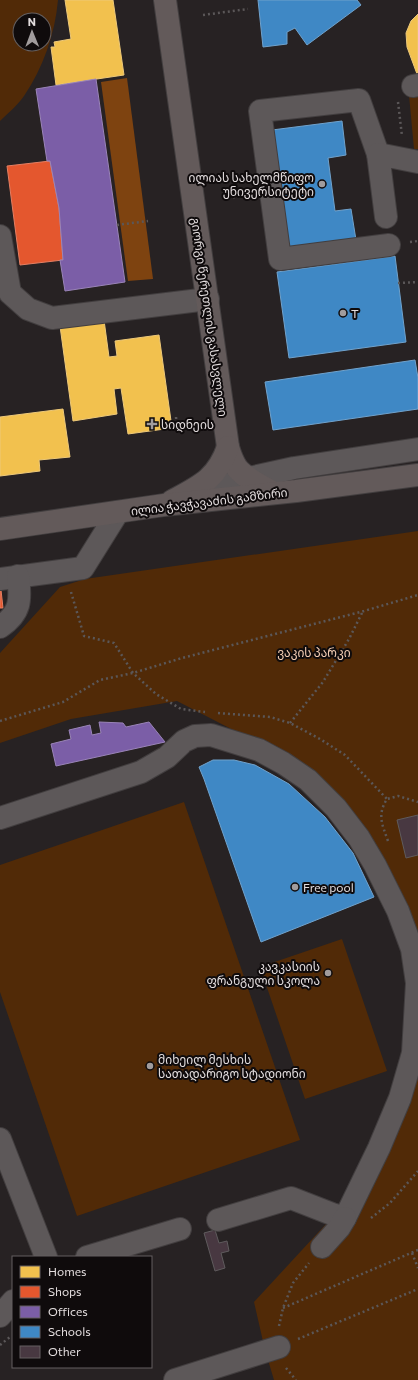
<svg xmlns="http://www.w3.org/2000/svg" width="418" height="1380" font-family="Commissioner,'Noto Sans Georgian',sans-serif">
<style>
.green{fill:#512a07;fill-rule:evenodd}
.forest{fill:#7e4310}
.homes{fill:#f2c14e;stroke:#eec979}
.shops{fill:#e4572e;stroke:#e47f63}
.offices{fill:#7b5ea7;stroke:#9a84b8}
.schools{fill:#3f88c5;stroke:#70a2cc}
.building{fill:#483841;stroke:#5f5b5d}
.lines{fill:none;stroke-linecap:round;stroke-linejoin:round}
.minor-casing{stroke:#423e3f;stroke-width:24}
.major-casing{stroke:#423e3f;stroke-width:24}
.path{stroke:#5b5758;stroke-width:2.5;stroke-dasharray:2 3;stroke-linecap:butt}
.minor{stroke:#5d5859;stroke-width:22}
.major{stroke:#635a5a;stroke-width:22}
.poi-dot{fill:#a19c9d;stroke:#0f0b0c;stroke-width:1.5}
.labels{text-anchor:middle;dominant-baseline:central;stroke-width:4;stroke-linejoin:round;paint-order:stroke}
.poi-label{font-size:12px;fill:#e3ddde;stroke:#0f0b0c;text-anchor:start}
.street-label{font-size:12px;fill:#e3ddde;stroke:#0f0b0c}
.park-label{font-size:12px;fill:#f5ceb4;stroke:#0f0b0c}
</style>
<rect width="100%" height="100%" fill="#272223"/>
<g class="green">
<path d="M 0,0 L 58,0 C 55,34 43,68 24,96 C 18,105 8,113 0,121 ZM 20,20 L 44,20 L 44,44 L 20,44 Z"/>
<path d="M 418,94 L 418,149 L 414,149 L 409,95 Z"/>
<path d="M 418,531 L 418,939 L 372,845 L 239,733 L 177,701 L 71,719 L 0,743 L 0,653 L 60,587 L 85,579 Z"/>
<path d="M 184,802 L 300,1140 L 77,1216 L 0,992 L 0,865 Z"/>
<path d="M 342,939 L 387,1071 L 305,1099 L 260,967 Z"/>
<path d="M 418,1071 L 418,1380 L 274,1380 L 265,1350 L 254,1302 L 326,1224 L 342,1199 Z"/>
</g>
<path class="forest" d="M 127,78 L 153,279 L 128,281 L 101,82 Z"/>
<g class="homes">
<path d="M 65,0 L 113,0 L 124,75 L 56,85 L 51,47 L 55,47 L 54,42 L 71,39 Z"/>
<path d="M 418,14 L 418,73 L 417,74 L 407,47 L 406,33 L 411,21 Z"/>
<path d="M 104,320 L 109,357 L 117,356 L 115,341 L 159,335 L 172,428 L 128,434 L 121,388 L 114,389 L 117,414 L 73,421 L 60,326 Z"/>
<path d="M 63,409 L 70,457 L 39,460 L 40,471 L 0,476 L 0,417 Z"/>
</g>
<g class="shops">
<path d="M 50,161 L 59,208 L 63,260 L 20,265 L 7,166 Z"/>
<path d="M 0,590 L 1,590 L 3,608 L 0,608 Z"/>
</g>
<g class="offices">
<path d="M 96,79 L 125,282 L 65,291 L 60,260 L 63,260 L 59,208 L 50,161 L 47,161 L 36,89 Z"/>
<path d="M 99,722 L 123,723 L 126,727 L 149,722 L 165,742 L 56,766 L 51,744 L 71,739 L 69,730 L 90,725 L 92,735 L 101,733 Z"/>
</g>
<g class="schools">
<path d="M 258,0 L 357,0 L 361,5 L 307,45 L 295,28 L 287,32 L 287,44 L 263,47 Z"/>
<path d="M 342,121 L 346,155 L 328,158 L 335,211 L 351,209 L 356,240 L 288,250 L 272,130 Z"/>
<path d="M 395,256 L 406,342 L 289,358 L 277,272 Z"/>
<path d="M 415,360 L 418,378 L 418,409 L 273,430 L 265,382 Z"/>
<path d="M 213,760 L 234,760 L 255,765 L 289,784 L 325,817 L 353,853 L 374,897 L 261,942 L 204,779 L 199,767 Z"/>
</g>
<g class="building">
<path d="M 418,815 L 418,855 L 406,858 L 397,820 Z"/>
<path d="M 215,1230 L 219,1243 L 227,1241 L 229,1251 L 221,1253 L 225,1268 L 215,1271 L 204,1233 Z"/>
</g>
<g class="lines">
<g class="minor-casing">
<g id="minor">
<path d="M 413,86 L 418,85"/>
<path d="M 378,154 L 359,100 L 260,111 L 280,259 L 389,245"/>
<path d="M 386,217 L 378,154 L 418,162"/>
<path d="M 0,236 L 10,293 L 28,309 L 52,318 L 208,299"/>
<path d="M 188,497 L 249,478 L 294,468 L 418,449"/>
<path d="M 0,579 L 83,568 L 118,512"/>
<path d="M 0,627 C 21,613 21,600 18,576"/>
<path d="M 0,818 L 141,772 L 167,757 L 184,741 L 195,736 L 211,735 L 259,750 L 283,763 L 308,780 L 336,808 L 359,838 L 375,865 L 398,911 L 412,949 L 417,983 L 413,1053 L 400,1098 L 379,1148 L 345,1218 L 332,1214 L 291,1198 L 218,1220"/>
<path d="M 0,1139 L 46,1257"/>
<path d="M 322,1247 L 339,1228 L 345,1218"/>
<path d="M 87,1257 L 180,1229"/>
<path d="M 0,1316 L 13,1301"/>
<path d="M 175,1380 L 279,1347"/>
</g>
</g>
<g class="major-casing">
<g id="major">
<path d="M 165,0 L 228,447 C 230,454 233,462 237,468 C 246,479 262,486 274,493"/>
<path d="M 172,501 C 200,486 217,479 228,447"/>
<path d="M 0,529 L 164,505 L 296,491 L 418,475"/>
</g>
</g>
<g class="path">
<path d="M 203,15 L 248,9"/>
<path d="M 398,102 L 402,136"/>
<path d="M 228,198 L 250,195"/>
<path d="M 117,225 L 148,221"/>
<path d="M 410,242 L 418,241"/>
<path d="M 398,283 L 418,282"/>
<path d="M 176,417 L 177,428"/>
<path d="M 71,592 L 84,636 L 114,643 L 133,673 L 156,694 L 181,709 L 205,712"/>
<path d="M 218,713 L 270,717 L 290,723 L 320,739 L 345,755 L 387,799"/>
<path d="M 0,721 L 63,702 L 100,680 L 133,673 L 182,658 L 364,611 L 418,595"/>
<path d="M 290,723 L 323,682 L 349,639 L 363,611"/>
<path d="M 388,841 C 382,824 377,815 387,799 L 398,796 L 418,802"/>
<path d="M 371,1218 L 390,1203 L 418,1171"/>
<path d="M 412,1253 L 418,1268"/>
<path d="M 283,1308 L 418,1250"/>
<path d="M 279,1326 L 283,1308 L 293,1283 L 309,1263"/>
<path d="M 298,1339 L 418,1289"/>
<path d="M 0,1345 L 10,1337"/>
<path d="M 286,1368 L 296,1380"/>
</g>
<use href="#minor" class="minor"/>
<use href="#major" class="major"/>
</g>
<g class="poi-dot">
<circle cx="322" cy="184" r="4"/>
<circle cx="343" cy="313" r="4"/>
<path d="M150 418h4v4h4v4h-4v4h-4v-4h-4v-4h4z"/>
<circle cx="295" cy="887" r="4"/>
<circle cx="328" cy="973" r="4"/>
<circle cx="150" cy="1066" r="4"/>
</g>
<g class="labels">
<g class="poi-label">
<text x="314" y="177" text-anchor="end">ილიას სახელმწიფო<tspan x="314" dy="14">უნივერსიტეტი</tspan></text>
<text x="351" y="313">T</text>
<text x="161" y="424">სიდნეის</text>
<text x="303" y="887">Free pool</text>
<text x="320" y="966" text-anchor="end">კავკასიის<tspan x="320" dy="14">ფრანგული სკოლა</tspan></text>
<text x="158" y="1059">მიხეილ მესხის<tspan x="158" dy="14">სათადარიგო სტადიონი</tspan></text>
</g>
<g class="street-label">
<text transform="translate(210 317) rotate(82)">გიორგი წერეთლის გასასვლელი</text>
<text transform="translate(209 501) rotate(-7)">ილია ჭავჭავაძის გამზირი</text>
</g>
<g class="park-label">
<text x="314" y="652">ვაკის პარკი</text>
</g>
</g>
<rect x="12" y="1256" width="140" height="112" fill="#0f0b0c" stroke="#645f60"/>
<rect x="20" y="1266" width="20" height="12" fill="#f2c14e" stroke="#645f60"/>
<text x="48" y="1276" font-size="12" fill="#e3ddde">Homes</text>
<rect x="20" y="1286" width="20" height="12" fill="#e4572e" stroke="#645f60"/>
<text x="48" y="1296" font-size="12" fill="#e3ddde">Shops</text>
<rect x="20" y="1306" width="20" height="12" fill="#7b5ea7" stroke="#645f60"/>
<text x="48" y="1316" font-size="12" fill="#e3ddde">Offices</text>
<rect x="20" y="1326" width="20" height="12" fill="#3f88c5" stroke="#645f60"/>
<text x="48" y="1336" font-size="12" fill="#e3ddde">Schools</text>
<rect x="20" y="1346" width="20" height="12" fill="#483841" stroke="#645f60"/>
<text x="48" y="1356" font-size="12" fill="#e3ddde">Other</text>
<g transform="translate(32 32) rotate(359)"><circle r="19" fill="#0f0b0c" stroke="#645f60"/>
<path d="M0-3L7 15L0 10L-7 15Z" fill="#a19c9d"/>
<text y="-6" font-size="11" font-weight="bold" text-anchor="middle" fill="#e3ddde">N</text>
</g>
</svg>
